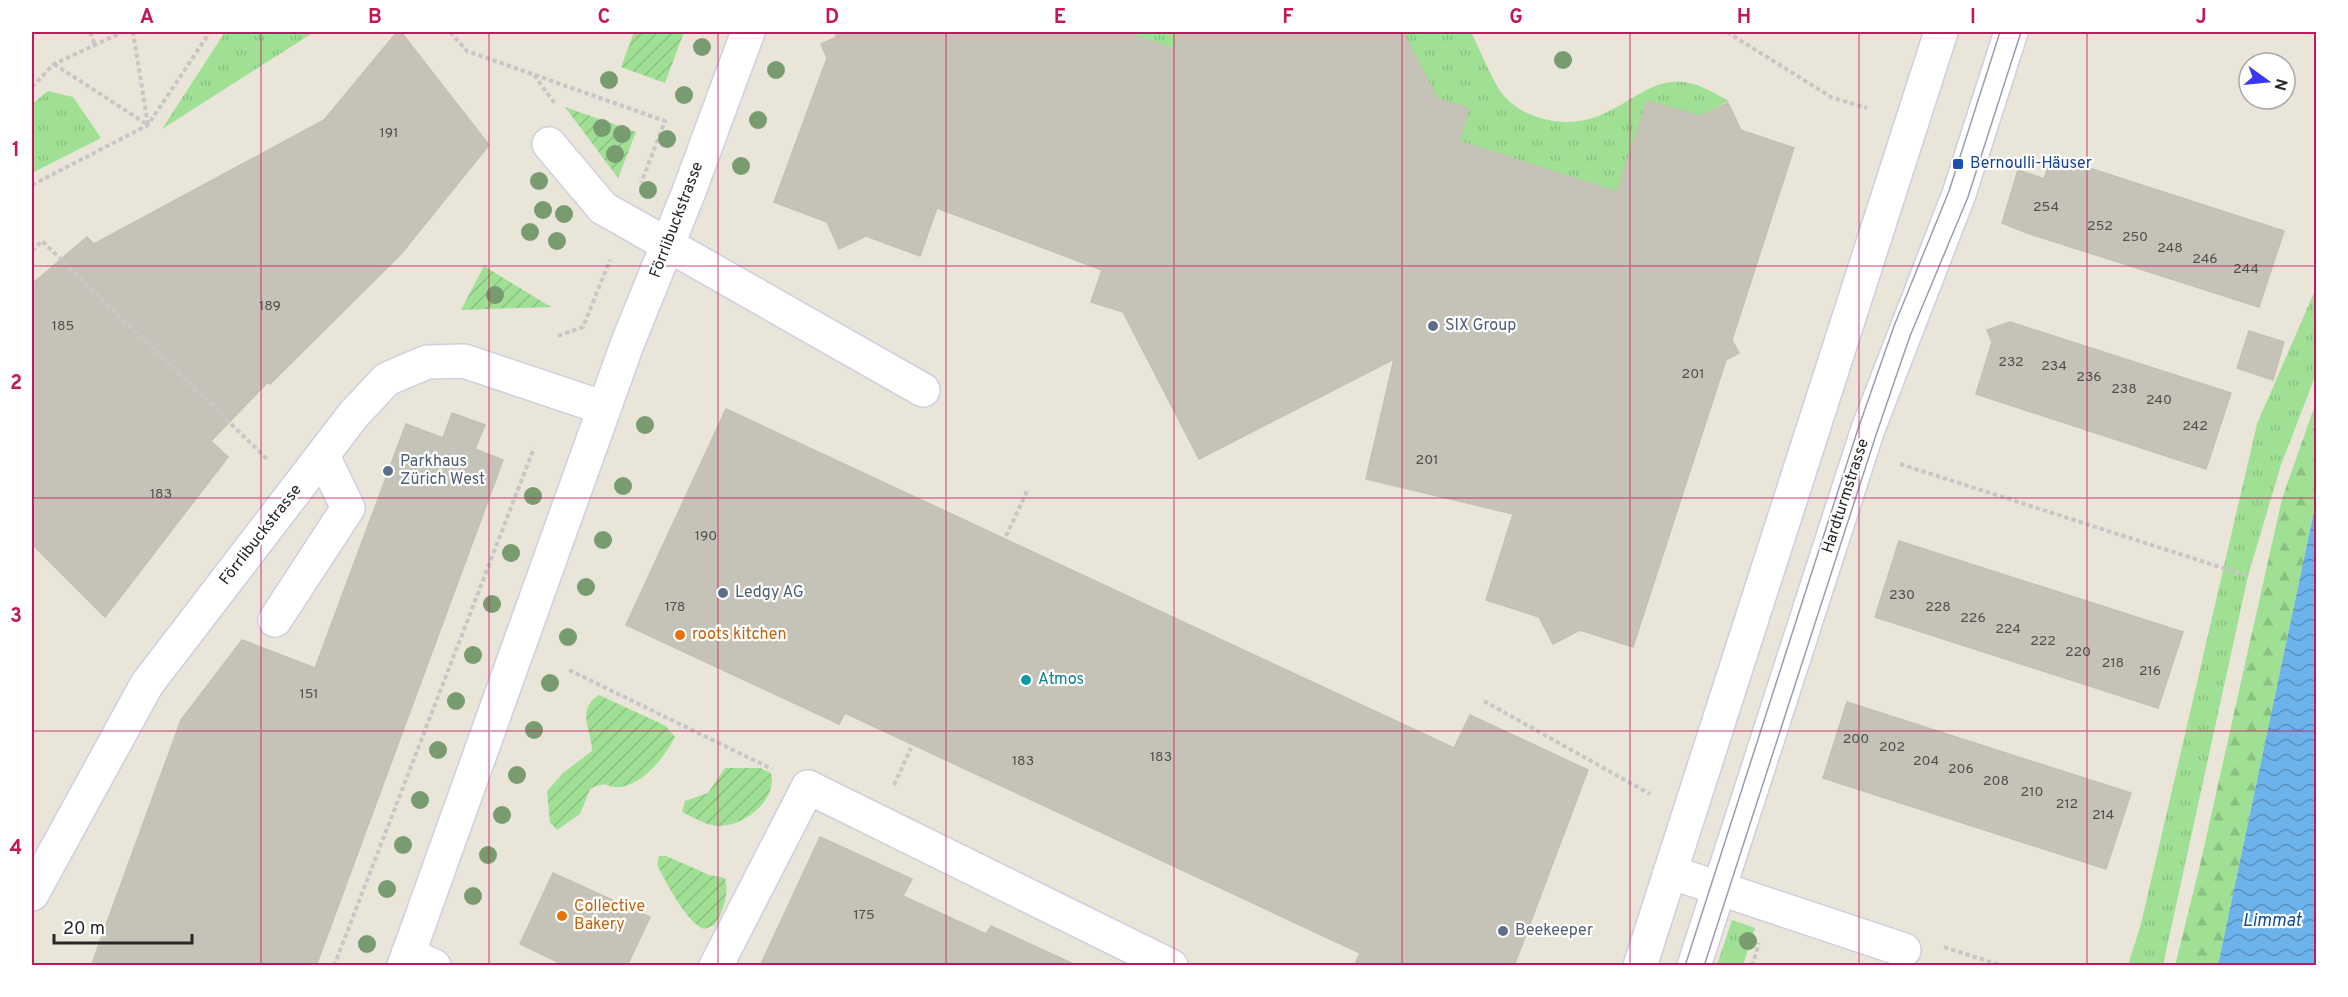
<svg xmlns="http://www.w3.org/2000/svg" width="2348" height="997" font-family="Overpass,sans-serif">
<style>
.grass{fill:url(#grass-tufts)}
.forest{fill:url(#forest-firs)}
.garden{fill:url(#garden-furrows)}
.water{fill:url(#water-waves)}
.building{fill:#c5c3b7;stroke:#c4c1b2;stroke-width:1.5}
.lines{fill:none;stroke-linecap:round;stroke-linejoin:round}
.minor-casing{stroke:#cecee0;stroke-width:36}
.path{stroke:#c7c7c7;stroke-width:4;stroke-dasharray:4.5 3;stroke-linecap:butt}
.minor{stroke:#fff;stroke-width:33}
.tram{stroke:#9c9bb1;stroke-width:1.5}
.tree{fill:#789c70}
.grid{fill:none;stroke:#c2185b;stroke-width:1.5;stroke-opacity:0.55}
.transit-dot{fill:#1a4fb4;stroke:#fff;stroke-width:2}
.service-dot{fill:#5c6f8a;stroke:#fff;stroke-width:2}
.food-dot{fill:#e8710a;stroke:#fff;stroke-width:2}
.culture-dot{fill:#0f9aa8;stroke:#fff;stroke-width:2}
.labels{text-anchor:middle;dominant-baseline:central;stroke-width:4.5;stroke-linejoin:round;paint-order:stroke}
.number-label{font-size:14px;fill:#4e4e4b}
.transit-label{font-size:16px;fill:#164399;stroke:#fff;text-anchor:start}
.street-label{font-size:16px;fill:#272727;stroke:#fff}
.service-label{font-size:16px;fill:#4e5e75;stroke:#fff;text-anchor:start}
.food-label{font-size:16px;fill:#c56008;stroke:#fff;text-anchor:start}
.culture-label{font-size:16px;fill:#0d838f;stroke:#fff;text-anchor:start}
.water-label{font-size:18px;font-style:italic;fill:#104d92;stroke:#fff}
.neatline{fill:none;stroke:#c2185b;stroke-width:2}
.grid-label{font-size:20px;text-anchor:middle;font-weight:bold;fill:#c2185b}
</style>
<defs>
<pattern id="grass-tufts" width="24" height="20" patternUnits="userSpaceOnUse" patternTransform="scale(1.5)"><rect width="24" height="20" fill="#a0e095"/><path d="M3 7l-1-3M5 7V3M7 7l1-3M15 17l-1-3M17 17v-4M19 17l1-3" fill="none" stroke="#8ac080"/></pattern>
<pattern id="forest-firs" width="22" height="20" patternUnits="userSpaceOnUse" patternTransform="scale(1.5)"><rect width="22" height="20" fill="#a0e095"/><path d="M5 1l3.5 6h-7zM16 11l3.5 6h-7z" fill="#8ac080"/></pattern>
<pattern id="garden-furrows" width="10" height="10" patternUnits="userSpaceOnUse" patternTransform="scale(1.5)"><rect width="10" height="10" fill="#a0e095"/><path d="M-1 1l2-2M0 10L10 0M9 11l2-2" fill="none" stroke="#8ac080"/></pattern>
<pattern id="water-waves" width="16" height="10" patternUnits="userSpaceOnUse" patternTransform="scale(1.5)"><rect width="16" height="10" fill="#6cb2eb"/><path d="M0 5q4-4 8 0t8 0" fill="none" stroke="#5991be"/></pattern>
</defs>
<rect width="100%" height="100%" fill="#e9e5d8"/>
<g class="grass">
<path d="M 225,32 L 314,32 L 162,129 Z"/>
<path d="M 1126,32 L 1179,32 L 1173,49 Z"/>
<path d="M 1403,32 L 1471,32 C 1479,47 1494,86 1505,97 C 1517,110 1533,117 1549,120 C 1610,133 1638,77 1682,82 C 1699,83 1714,93 1729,101 L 1700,116 L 1647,101 L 1617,192 L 1459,141 L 1469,108 L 1438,99 Z"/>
<path d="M 48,91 L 73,97 L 101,138 L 32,173 L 32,104 Z"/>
<path d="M 2316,288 L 2316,374 L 2281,465 L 2248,576 L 2163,965 L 2128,965 L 2141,924 L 2257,424 Z"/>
<path d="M 1732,920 L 1755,928 L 1743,965 L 1717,965 Z"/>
</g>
<path class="forest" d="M 2316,402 L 2316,502 L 2218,965 L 2175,966 L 2200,865 L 2282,499 Z"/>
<g class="garden">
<path d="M 634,32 L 684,32 L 665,83 L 621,67 Z"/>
<path d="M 565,107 L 636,132 L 618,178 Z"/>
<path d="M 484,266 L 551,307 L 461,310 Z"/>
<path d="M 599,695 L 666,726 L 675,737 C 665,756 645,783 621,787 C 607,789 609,779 590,789 L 580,814 L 557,830 L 550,822 L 547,791 L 563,773 L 592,751 C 592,730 575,710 599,695 Z"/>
<path d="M 725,768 L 760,768 L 771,773 C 778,800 744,827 717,826 C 705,825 693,817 682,812 L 685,801 L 708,793 Z"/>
<path d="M 659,856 L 666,856 L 709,875 L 725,878 C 729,896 724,908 715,925 L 704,929 C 685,921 667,883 657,865 Z"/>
</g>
<path class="water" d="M 2316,502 L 2316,965 L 2218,965 Z"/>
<g class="building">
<path d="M 397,32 L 401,32 L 489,145 L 401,254 L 270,384 L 268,382 L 211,441 L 228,457 L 105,617 L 32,544 L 32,284 L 87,237 L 94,244 L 324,120 Z"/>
<path d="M 837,32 L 1126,32 L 1173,49 L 1179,32 L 1403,32 L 1438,99 L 1469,108 L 1459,141 L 1617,192 L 1647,101 L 1700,116 L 1728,103 L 1741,130 L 1794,148 L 1732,340 L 1739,353 L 1726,360 L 1633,647 L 1580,630 L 1553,644 L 1539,617 L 1486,600 L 1513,514 L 1366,479 L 1394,359 L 1199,459 L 1123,312 L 1091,302 L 1102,270 L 937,208 L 920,256 L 866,236 L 839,249 L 827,222 L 774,202 L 827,58 L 821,44 L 835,38 Z"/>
<path d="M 2052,156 L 2284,231 L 2259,307 L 2027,233 L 2002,223 L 2018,170 L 2044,179 Z"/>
<path d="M 2010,322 L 2231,393 L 2206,469 L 1976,394 L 1992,342 L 1987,330 Z"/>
<path d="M 2249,331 L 2284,342 L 2273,380 L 2237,368 Z"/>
<path d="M 726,409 L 1454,748 L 1470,715 L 1588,770 L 1514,966 L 1354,966 L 1360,953 L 845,713 L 839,724 L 626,625 Z"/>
<path d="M 452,413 L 485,425 L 475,449 L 503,460 L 316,966 L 91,966 L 181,720 L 242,640 L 315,668 L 406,424 L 443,438 Z"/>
<path d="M 1899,541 L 2183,632 L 2158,708 L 1875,617 Z"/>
<path d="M 1847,702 L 2131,793 L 2106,869 L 1823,778 Z"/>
<path d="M 820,837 L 912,879 L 903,896 L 986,934 L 991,926 L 1078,966 L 760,966 Z"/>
<path d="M 553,873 L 650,917 L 627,966 L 566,966 L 520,944 Z"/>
</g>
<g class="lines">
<g class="minor-casing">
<g id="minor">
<path d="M 549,144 L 603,208 L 923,390"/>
<path d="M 275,620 L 348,508 L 323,456"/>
<path d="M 1670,872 L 1904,950"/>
<path d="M 32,894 L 147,684 L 354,414 L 387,379 L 427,362 L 464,361 L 604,408"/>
<path d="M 408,954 L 434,966"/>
<path d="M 404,966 L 628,342 L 688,194 L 748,32"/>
<path d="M 716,966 L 808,787 L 1171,966"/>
<path d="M 1640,966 L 1941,32"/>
<path d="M 1694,966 L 1868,429 L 1959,194 L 2011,32"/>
</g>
</g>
<g class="path">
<path d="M 90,32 L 95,45"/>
<path d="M 450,32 L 467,51 L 665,121 L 641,183"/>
<path d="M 1727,32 L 1831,97 L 1867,108"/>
<path d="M 54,64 L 148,125 L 133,32"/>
<path d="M 534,75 L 556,105"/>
<path d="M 32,87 L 54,64 L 123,32"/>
<path d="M 32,185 L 148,125 L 210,32"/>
<path d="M 32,251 L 42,241 L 268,460"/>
<path d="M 558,336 L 583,327 L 610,260"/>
<path d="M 1900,464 L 2248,576"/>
<path d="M 1006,536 L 1028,489"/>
<path d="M 569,670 L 772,769"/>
<path d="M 1484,701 L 1650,794"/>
<path d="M 894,785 L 911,748"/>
<path d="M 1944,947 L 2003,966"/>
<path d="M 334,966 L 534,448"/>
<path d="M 1752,966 L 1759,943"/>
</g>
<use href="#minor" class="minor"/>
<g class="tram">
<path d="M 1685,966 L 1857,432 L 1894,326 L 1949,191 L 2000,32"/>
<path d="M 1704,966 L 1876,435 L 1910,336 L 1968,197 L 2021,32"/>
</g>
</g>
<g class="tree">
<circle cx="702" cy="47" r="9"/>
<circle cx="1563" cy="60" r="9"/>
<circle cx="776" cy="70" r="9"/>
<circle cx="609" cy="80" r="9"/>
<circle cx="684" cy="95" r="9"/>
<circle cx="758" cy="120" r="9"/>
<circle cx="602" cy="128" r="9"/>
<circle cx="622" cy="134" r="9"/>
<circle cx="667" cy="139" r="9"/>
<circle cx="615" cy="154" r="9"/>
<circle cx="741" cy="166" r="9"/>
<circle cx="539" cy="181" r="9"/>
<circle cx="648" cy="190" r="9"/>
<circle cx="543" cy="210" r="9"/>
<circle cx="564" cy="214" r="9"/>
<circle cx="530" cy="232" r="9"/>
<circle cx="557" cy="241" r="9"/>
<circle cx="495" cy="295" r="9"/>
<circle cx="645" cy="425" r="9"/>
<circle cx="623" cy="486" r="9"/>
<circle cx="533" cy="496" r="9"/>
<circle cx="603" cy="540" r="9"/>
<circle cx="511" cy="553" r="9"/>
<circle cx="586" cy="587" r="9"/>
<circle cx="492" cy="604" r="9"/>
<circle cx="568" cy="637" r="9"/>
<circle cx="473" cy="655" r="9"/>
<circle cx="550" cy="683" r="9"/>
<circle cx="456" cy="701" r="9"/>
<circle cx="534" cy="730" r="9"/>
<circle cx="438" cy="750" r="9"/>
<circle cx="517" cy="775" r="9"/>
<circle cx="420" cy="800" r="9"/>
<circle cx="502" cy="815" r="9"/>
<circle cx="403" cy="845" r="9"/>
<circle cx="488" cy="855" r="9"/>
<circle cx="387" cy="889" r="9"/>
<circle cx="473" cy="896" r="9"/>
<circle cx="1748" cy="941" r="9"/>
<circle cx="367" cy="944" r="9"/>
</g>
<path class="grid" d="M 261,32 L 261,966M 489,32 L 489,966M 718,32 L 718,966M 946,32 L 946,966M 1174,32 L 1174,966M 1402,32 L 1402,966M 1630,32 L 1630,966M 1859,32 L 1859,966M 2087,32 L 2087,966M 32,266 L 2316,266M 32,498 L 2316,498M 32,731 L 2316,731"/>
<rect class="transit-dot" x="1952" y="158" width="12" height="12" rx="3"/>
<g class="service-dot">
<circle cx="1433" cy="326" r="6"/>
<circle cx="388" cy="471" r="6"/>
<circle cx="723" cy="593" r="6"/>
<circle cx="1503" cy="931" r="6"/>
</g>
<g class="food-dot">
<circle cx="680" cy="635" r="6"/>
<circle cx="562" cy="916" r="6"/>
</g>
<circle class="culture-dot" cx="1026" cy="680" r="6"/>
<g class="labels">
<g class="number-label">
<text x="389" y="133">191</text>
<text x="2046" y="207">254</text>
<text x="2100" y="226">252</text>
<text x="2135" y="237">250</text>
<text x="2170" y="248">248</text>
<text x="2205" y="259">246</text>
<text x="2246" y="269">244</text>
<text x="270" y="306">189</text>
<text x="63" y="326">185</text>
<text x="2011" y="362">232</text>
<text x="2054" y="366">234</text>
<text x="1693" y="374">201</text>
<text x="2089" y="377">236</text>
<text x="2124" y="389">238</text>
<text x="2159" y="400">240</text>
<text x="2195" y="426">242</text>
<text x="1427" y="460">201</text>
<text x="161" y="494">183</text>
<text x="706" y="536">190</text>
<text x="1902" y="595">230</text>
<text x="675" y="607">178</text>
<text x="1938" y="607">228</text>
<text x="1973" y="618">226</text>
<text x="2008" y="629">224</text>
<text x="2043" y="641">222</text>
<text x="2078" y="652">220</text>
<text x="2113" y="663">218</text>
<text x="2150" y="671">216</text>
<text x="309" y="694">151</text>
<text x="1856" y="739">200</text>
<text x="1892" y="747">202</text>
<text x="1161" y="757">183</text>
<text x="1023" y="761">183</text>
<text x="1926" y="761">204</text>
<text x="1961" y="769">206</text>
<text x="1996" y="781">208</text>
<text x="2032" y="792">210</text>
<text x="2067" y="804">212</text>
<text x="2103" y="815">214</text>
<text x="864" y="915">175</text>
</g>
<g class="transit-label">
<text x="1970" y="164">Bernoulli-Häuser</text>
</g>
<g class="street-label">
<text transform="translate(677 220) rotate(-69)">Förrlibuckstrasse</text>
<text transform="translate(1846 496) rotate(-72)">Hardturmstrasse</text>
<text transform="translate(261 535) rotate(-52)">Förrlibuckstrasse</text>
</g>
<g class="service-label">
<text x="1445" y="326">SIX Group</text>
<text x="400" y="462">Parkhaus<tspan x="400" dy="18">Zürich West</tspan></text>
<text x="735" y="593">Ledgy AG</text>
<text x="1515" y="931">Beekeeper</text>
</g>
<g class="food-label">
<text x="692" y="635">roots kitchen</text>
<text x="574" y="907">Collective<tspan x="574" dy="18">Bakery</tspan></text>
</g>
<g class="culture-label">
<text x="1038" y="680">Atmos</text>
</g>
<g class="water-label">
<text x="2272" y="921">Limmat</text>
</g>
</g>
<rect width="2348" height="997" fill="none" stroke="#ffffff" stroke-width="66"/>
<g transform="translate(2267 81) rotate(105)"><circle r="28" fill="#ffffff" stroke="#a9a9a9" stroke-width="1.5"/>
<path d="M0-4.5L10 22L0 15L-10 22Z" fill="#3939f5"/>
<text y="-9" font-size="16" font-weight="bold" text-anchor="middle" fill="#272727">N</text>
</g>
<path d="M54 934v9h138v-9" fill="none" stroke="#272727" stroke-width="3"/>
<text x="63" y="934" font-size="18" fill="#272727" stroke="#ffffff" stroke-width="4.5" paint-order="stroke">20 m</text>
<rect x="33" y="33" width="2282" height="931" class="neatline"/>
<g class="grid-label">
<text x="147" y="23">A</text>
<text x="375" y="23">B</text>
<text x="604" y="23">C</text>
<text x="832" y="23">D</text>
<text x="1060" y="23">E</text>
<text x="1288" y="23">F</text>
<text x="1516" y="23">G</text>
<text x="1744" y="23">H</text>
<text x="1973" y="23">I</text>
<text x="2201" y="23">J</text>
<text x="16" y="156">1</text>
<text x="16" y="389">2</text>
<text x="16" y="622">3</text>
<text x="16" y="854">4</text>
</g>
</svg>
